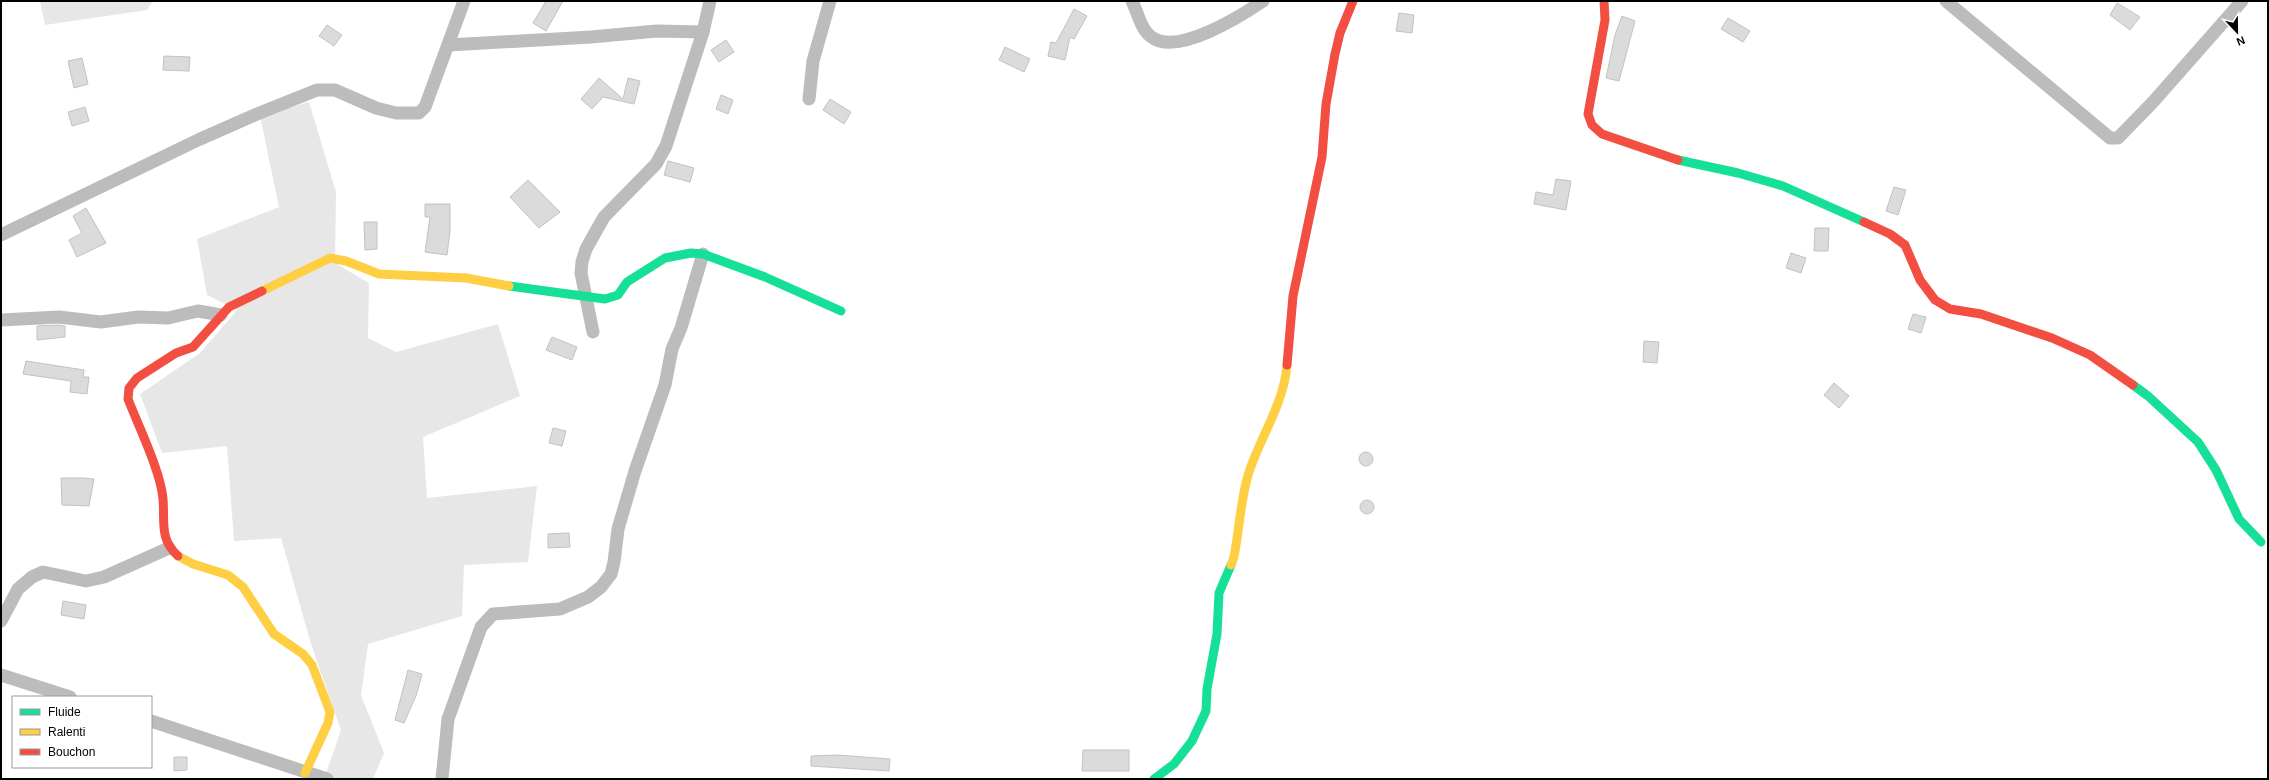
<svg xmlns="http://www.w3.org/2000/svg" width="2269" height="780" font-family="Helvetica,sans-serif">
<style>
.green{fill:#e7e7e7}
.building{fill:#dbdbdb;stroke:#c2c2c2}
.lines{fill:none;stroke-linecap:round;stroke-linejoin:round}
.street{stroke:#bcbcbc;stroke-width:13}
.fast{stroke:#16e098;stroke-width:9}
.slow{stroke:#ffcf43;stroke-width:9}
.jam{stroke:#f24e42;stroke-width:9}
</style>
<rect width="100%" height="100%" fill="#fff"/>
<g class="green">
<path d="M 40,1 L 153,1 L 147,10 L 45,25 Z"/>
<path d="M 309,102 L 336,192 L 335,263 L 369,283 L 368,338 L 396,352 L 498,324 L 520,396 L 423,437 L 427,498 L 537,486 L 528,562 L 464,565 L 462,616 L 368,644 L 361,695 L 384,753 L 373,779 L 324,779 L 341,730 L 311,644 L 281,538 L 234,541 L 227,446 L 162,453 L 140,394 L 200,353 L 237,310 L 207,295 L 197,239 L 279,207 L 260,116 Z"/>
</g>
<g class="building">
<path d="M 546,1 L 563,1 L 546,31 L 533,23 Z"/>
<path d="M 2117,3 L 2140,17 L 2130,30 L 2110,15 Z"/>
<path d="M 1074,9 L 1087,16 L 1074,39 L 1070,37 L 1065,60 L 1048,56 L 1051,42 L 1056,43 Z"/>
<path d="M 1399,13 L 1414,15 L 1412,33 L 1396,31 Z"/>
<path d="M 1622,16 L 1635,21 L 1619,81 L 1606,78 L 1615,35 Z"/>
<path d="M 1728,18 L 1750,31 L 1743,42 L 1721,29 Z"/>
<path d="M 327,25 L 342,35 L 334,46 L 319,36 Z"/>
<path d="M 726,40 L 734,52 L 719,62 L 711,50 Z"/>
<path d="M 1005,47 L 1030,59 L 1024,72 L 999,60 Z"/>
<path d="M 164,56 L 190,57 L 189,71 L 163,70 Z"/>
<path d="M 82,58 L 88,84 L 74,88 L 68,61 Z"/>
<path d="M 599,78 L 623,99 L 628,78 L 640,81 L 634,104 L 603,97 L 592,109 L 581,99 Z"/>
<path d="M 721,95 L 733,100 L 728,114 L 716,109 Z"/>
<path d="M 830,99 L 851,112 L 844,124 L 823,110 Z"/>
<path d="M 85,107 L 89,121 L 72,126 L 68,112 Z"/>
<path d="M 668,161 L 694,168 L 690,182 L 664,175 Z"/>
<path d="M 1556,179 L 1571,181 L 1566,210 L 1534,204 L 1536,192 L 1553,195 Z"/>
<path d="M 528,180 L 560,212 L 539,228 L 510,197 Z"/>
<path d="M 1894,187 L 1906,190 L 1898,215 L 1886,211 Z"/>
<path d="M 425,204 L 450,204 L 450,231 L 447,255 L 425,252 L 430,217 L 425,217 Z"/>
<path d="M 86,208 L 106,243 L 77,257 L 69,240 L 82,233 L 73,216 Z"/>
<path d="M 364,222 L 377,222 L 377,249 L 365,250 Z"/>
<path d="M 1815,228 L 1829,228 L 1828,251 L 1814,251 Z"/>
<path d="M 1791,253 L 1806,258 L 1801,273 L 1786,268 Z"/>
<path d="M 1913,314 L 1926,317 L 1921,333 L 1908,329 Z"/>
<path d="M 59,325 L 65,326 L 65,337 L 37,340 L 37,326 Z"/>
<path d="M 552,337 L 577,347 L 572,360 L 546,350 Z"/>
<path d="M 1644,341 L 1659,342 L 1657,363 L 1643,362 Z"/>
<path d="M 26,361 L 84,370 L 83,377 L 89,377 L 87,394 L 70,392 L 71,381 L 23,374 Z"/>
<path d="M 1834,383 L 1849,396 L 1839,408 L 1824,395 Z"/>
<path d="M 553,428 L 566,431 L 562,446 L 549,443 Z"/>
<circle cx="1366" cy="459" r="7"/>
<path d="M 61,478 L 83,478 L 94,479 L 89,506 L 62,505 Z"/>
<circle cx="1367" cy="507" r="7"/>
<path d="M 569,533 L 570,547 L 548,548 L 548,534 Z"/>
<path d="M 63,601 L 86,605 L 84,619 L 61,615 Z"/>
<path d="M 408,670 L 422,674 L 416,696 L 404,723 L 395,720 Z"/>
<path d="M 1083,750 L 1129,750 L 1129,771 L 1082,771 Z"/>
<path d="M 837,755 L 890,759 L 889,771 L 811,766 L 811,756 Z"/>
<path d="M 174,757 L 187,757 L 187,770 L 174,771 Z"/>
</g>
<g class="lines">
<g class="street">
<path d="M 1132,1 C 1138,13 1141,31 1153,38 C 1179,55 1241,16 1263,1"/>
<path d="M 1946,1 L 2110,138 L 2118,138 L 2153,102 L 2242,1"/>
<path d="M 448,45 L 591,37 L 657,31 L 703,32"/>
<path d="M 809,99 L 813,61 L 830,1"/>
<path d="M 1,235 L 198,140 L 257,114 L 317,90 L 335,90 L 376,108 L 396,113 L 419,113 L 425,107 L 464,1"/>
<path d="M 1,320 L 59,317 L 101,322 L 138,317 L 168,318 L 198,311 L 221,315"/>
<path d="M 593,332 L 581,273 L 582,262 L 586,249 L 604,217 L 656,164 L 666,146 L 703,32 L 710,1"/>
<path d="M 1,621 L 18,589 L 32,577 L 43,572 L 86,581 L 104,577 L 169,548"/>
<path d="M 1,675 L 70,697"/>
<path d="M 151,721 L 327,779"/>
<path d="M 442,779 L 448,719 L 481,627 L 493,614 L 560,609 L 588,597 L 601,587 L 611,574 L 614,562 L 618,529 L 635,471 L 665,385 L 672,349 L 681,328 L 703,254"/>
</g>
<g class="fast">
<path d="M 1678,160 L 1738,173 L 1783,186 L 1864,222"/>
<path d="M 509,286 L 605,299 L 618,295 L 627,282 L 665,258 L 691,253 L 703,254 L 765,277 L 841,311"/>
<path d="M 2133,385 L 2148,396 L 2198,442 L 2216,470 L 2239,519 L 2261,542"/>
<path d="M 1154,779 L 1174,764 L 1192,741 L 1206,711 L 1207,689 L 1217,634 L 1219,593 L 1231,565"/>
</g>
<g class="slow">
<path d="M 262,291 L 330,258 L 346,261 L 379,274 L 466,278 L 509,286"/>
<path d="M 178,556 L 193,564 L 228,575 L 243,587 L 274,634 L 303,654 L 312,665 L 330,712 L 328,723 L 305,773"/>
<path d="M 1231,565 L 1234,557 C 1239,531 1241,496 1249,472 C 1261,436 1284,403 1287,365"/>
</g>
<g class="jam">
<path d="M 1604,1 L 1605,20 L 1588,114 L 1592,125 L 1602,134 L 1678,160"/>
<path d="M 1864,222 L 1890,234 L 1905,245 L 1920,280 L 1935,300 L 1950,309 L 1981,314 L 2052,338 L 2090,355 L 2133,385"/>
<path d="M 1287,365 L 1293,296 L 1322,157 L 1326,104 L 1335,54 L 1340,33 L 1353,1"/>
<path d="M 178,556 C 159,539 165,521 163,499 C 161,472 138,425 128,399 L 129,388 L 137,378 L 176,353 L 193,347 L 229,307 L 262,291"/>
</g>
</g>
<rect width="2269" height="780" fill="none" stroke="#000000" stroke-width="4"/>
<rect x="12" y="696" width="140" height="72" fill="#ffffff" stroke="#999999"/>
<rect x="20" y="709" width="20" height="6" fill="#16e098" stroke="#999999"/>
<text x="48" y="716" font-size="12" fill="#000000">Fluide</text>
<rect x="20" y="729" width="20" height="6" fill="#ffcf43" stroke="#999999"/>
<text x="48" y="736" font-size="12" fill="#000000">Ralenti</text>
<rect x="20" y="749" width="20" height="6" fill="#f24e42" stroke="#999999"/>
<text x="48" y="756" font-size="12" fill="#000000">Bouchon</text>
<g transform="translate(2237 32) rotate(158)" stroke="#ffffff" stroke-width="3" paint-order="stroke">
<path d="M0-3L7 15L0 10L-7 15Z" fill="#000000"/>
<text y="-6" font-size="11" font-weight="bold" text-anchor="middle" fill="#000000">N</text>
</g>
</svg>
